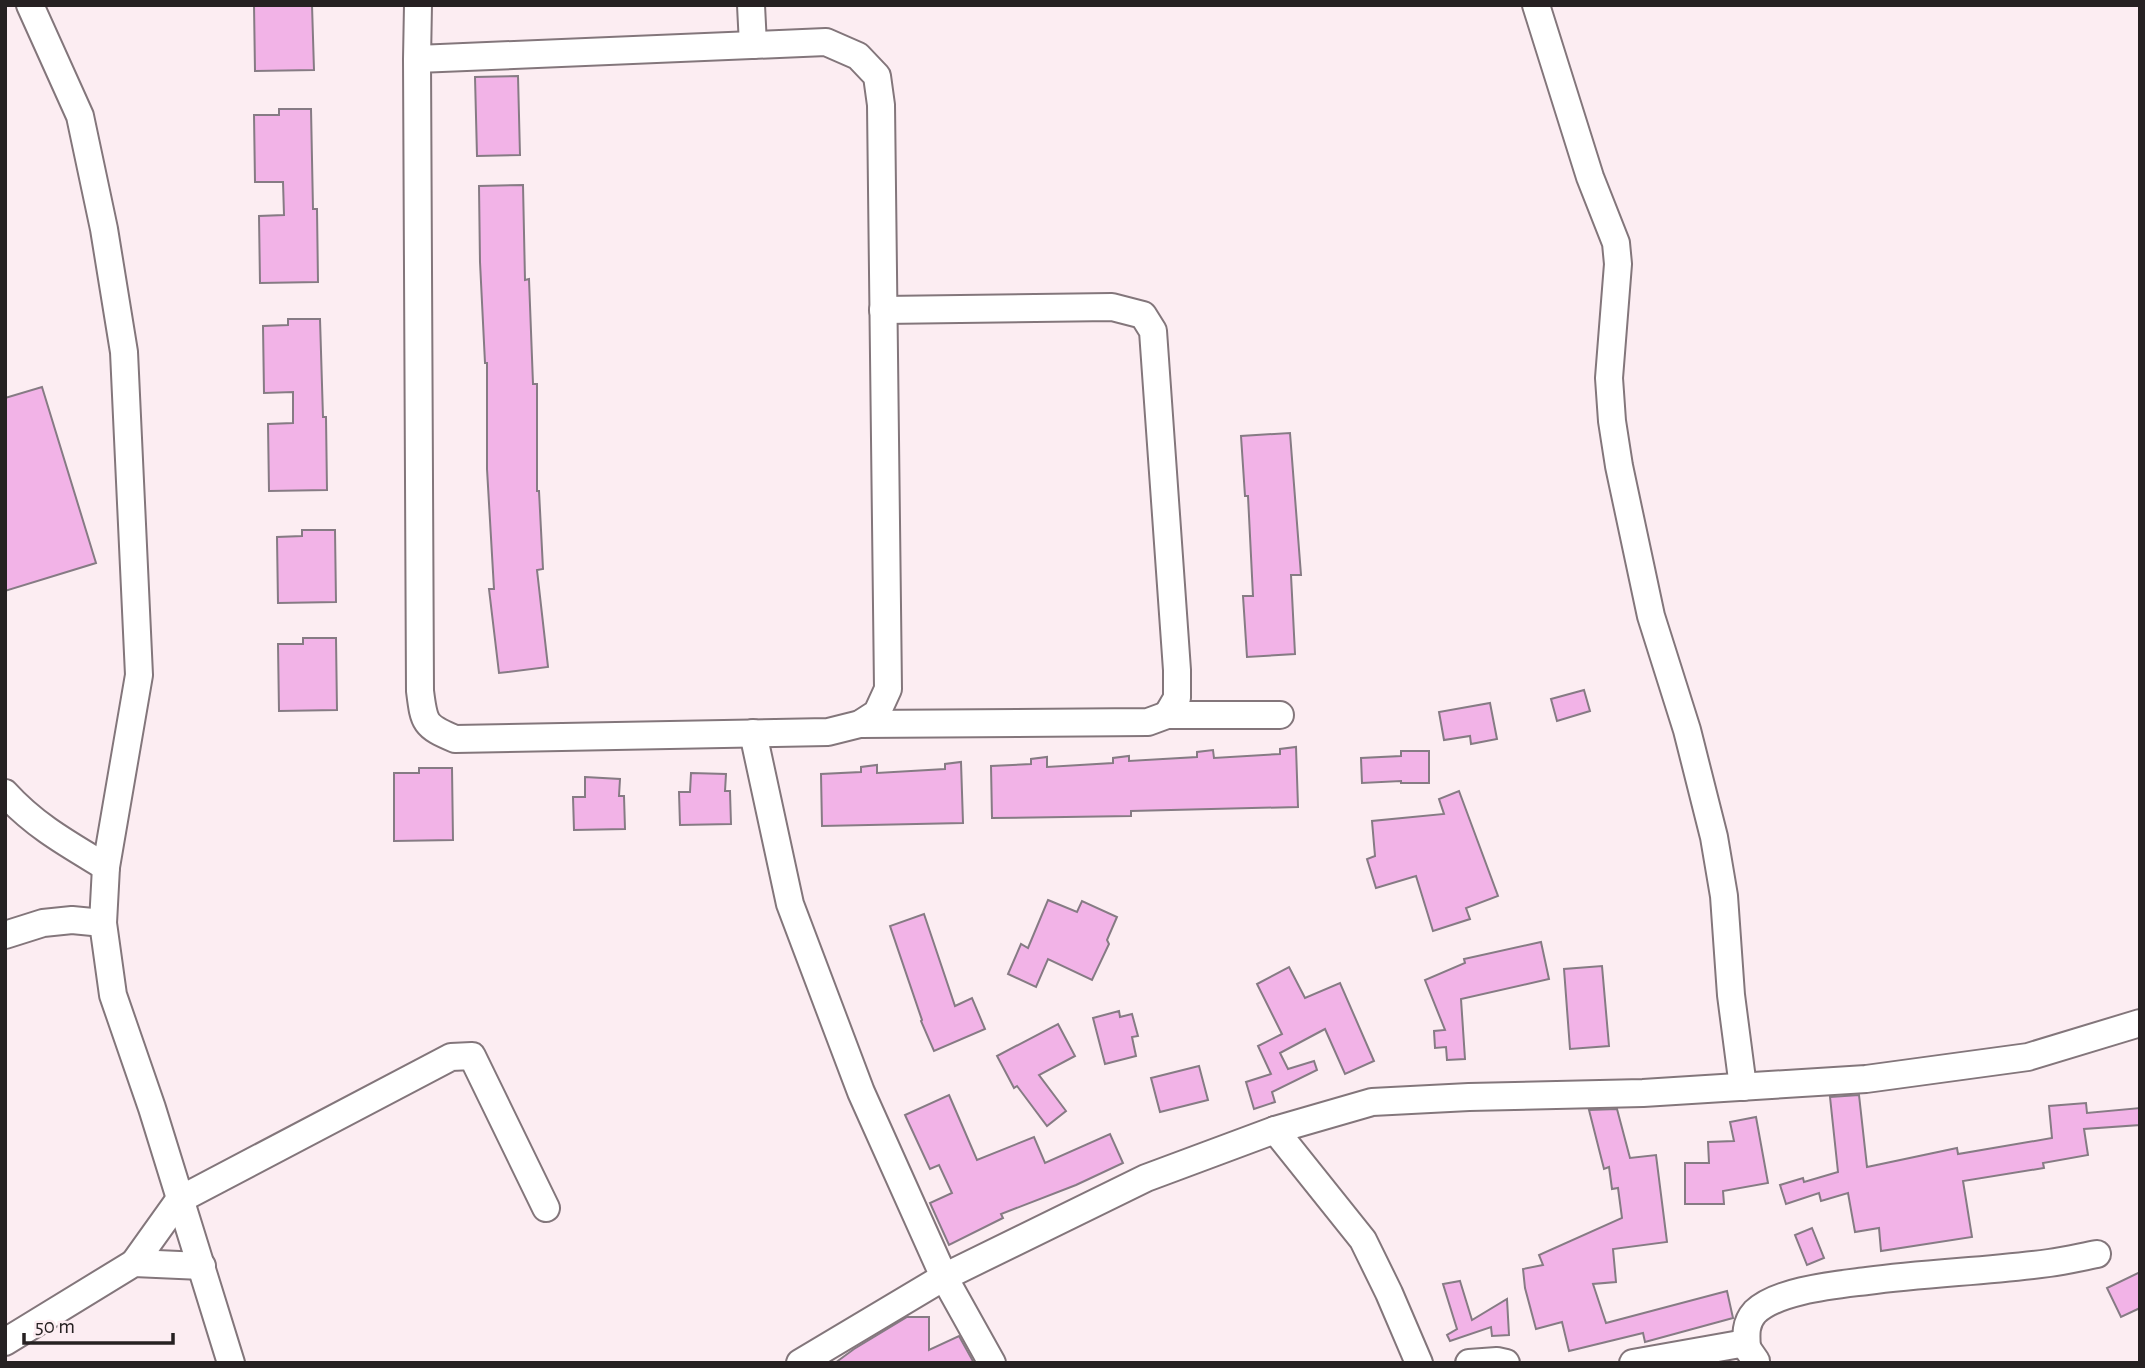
<svg xmlns="http://www.w3.org/2000/svg" width="2145" height="1368" font-family="'Alegreya Sans',sans-serif">
<style>
.building{fill:#f2b3e7;stroke:#867b84;stroke-width:2}
.lines{fill:none;stroke-linecap:round;stroke-linejoin:round}
.minor-casing{stroke:#83767b;stroke-width:30}
.minor{stroke:#fff;stroke-width:26}
</style>
<rect width="100%" height="100%" fill="#fcedf2"/>
<g class="building">
<path d="M 254,5 L 312,5 L 314,70 L 255,71 Z"/>
<path d="M 518,76 L 520,155 L 477,156 L 475,77 Z"/>
<path d="M 279,109 L 311,109 L 313,209 L 317,209 L 318,282 L 260,283 L 259,216 L 284,215 L 283,182 L 255,182 L 254,115 L 279,115 Z"/>
<path d="M 523,185 L 525,280 L 529,279 L 533,384 L 537,384 L 537,491 L 539,491 L 543,569 L 537,570 L 548,667 L 499,673 L 489,589 L 494,589 L 487,469 L 487,363 L 485,363 L 480,262 L 479,186 Z"/>
<path d="M 288,319 L 320,319 L 323,417 L 326,417 L 327,490 L 269,491 L 268,424 L 293,423 L 293,392 L 264,393 L 263,326 L 288,325 Z"/>
<path d="M 42,387 L 96,563 L 5,591 L 5,398 Z"/>
<path d="M 1290,433 L 1301,575 L 1291,575 L 1295,654 L 1247,657 L 1243,596 L 1253,596 L 1248,496 L 1245,496 L 1241,436 Z"/>
<path d="M 302,530 L 335,530 L 336,602 L 278,603 L 277,537 L 302,536 Z"/>
<path d="M 303,638 L 336,638 L 337,710 L 279,711 L 278,644 L 303,644 Z"/>
<path d="M 1584,690 L 1590,711 L 1557,721 L 1551,699 Z"/>
<path d="M 1490,703 L 1497,739 L 1471,744 L 1470,736 L 1444,740 L 1439,712 Z"/>
<path d="M 1296,747 L 1298,807 L 1131,811 L 1131,816 L 992,818 L 991,766 L 1031,764 L 1031,759 L 1047,757 L 1047,767 L 1113,763 L 1113,758 L 1129,756 L 1129,761 L 1197,757 L 1197,752 L 1213,750 L 1214,758 L 1280,754 L 1280,749 Z"/>
<path d="M 1401,751 L 1429,751 L 1429,783 L 1401,783 L 1401,781 L 1362,783 L 1361,758 L 1401,756 Z"/>
<path d="M 961,762 L 963,823 L 822,826 L 821,774 L 861,772 L 861,767 L 877,765 L 877,773 L 945,769 L 945,764 Z"/>
<path d="M 419,768 L 452,768 L 453,840 L 394,841 L 394,773 L 419,773 Z"/>
<path d="M 691,773 L 726,774 L 725,791 L 730,791 L 731,824 L 680,825 L 679,792 L 690,792 Z"/>
<path d="M 585,777 L 620,779 L 619,796 L 624,796 L 625,829 L 574,830 L 573,797 L 585,797 Z"/>
<path d="M 1459,791 L 1498,896 L 1466,908 L 1470,919 L 1433,931 L 1416,876 L 1376,888 L 1367,859 L 1375,856 L 1372,821 L 1444,814 L 1439,799 Z"/>
<path d="M 1048,900 L 1077,912 L 1082,901 L 1117,917 L 1107,940 L 1109,944 L 1092,980 L 1048,959 L 1036,987 L 1008,974 L 1021,944 L 1028,948 Z"/>
<path d="M 924,914 L 955,1006 L 972,998 L 985,1029 L 934,1051 L 921,1021 L 922,1020 L 890,926 Z"/>
<path d="M 1541,942 L 1549,979 L 1461,999 L 1465,1059 L 1447,1060 L 1446,1047 L 1435,1048 L 1434,1031 L 1445,1030 L 1425,980 L 1465,963 L 1464,959 Z"/>
<path d="M 1602,966 L 1609,1046 L 1570,1049 L 1564,969 Z"/>
<path d="M 1289,967 L 1305,998 L 1340,983 L 1374,1061 L 1345,1074 L 1325,1029 L 1280,1053 L 1288,1069 L 1314,1061 L 1317,1070 L 1272,1092 L 1275,1102 L 1254,1109 L 1246,1082 L 1271,1074 L 1258,1046 L 1282,1034 L 1257,984 Z"/>
<path d="M 1119,1011 L 1120,1017 L 1132,1014 L 1138,1036 L 1132,1037 L 1136,1056 L 1105,1064 L 1093,1018 Z"/>
<path d="M 1058,1024 L 1075,1056 L 1039,1075 L 1066,1111 L 1047,1126 L 1017,1086 L 1014,1088 L 997,1056 Z"/>
<path d="M 1199,1066 L 1208,1100 L 1160,1112 L 1151,1078 Z"/>
<path d="M 949,1095 L 977,1160 L 1034,1137 L 1045,1163 L 1110,1134 L 1123,1163 L 1076,1185 L 1001,1214 L 1003,1218 L 949,1245 L 930,1203 L 952,1193 L 939,1165 L 930,1169 L 905,1115 Z"/>
<path d="M 1859,1095 L 1867,1167 L 1957,1148 L 1958,1154 L 2052,1138 L 2049,1106 L 2086,1103 L 2087,1113 L 2140,1108 L 2140,1125 L 2084,1129 L 2088,1155 L 2043,1163 L 2044,1168 L 1963,1181 L 1972,1237 L 1881,1251 L 1879,1228 L 1855,1232 L 1848,1193 L 1821,1201 L 1819,1193 L 1786,1204 L 1780,1185 L 1803,1178 L 1804,1182 L 1838,1172 L 1830,1097 Z"/>
<path d="M 1617,1109 L 1630,1158 L 1656,1155 L 1667,1242 L 1613,1249 L 1616,1282 L 1593,1284 L 1606,1323 L 1727,1291 L 1733,1318 L 1645,1342 L 1643,1333 L 1569,1351 L 1562,1322 L 1536,1329 L 1525,1288 L 1523,1269 L 1543,1265 L 1539,1255 L 1622,1218 L 1618,1188 L 1612,1189 L 1609,1167 L 1604,1169 L 1589,1110 Z"/>
<path d="M 1756,1117 L 1768,1183 L 1723,1191 L 1724,1204 L 1685,1204 L 1685,1163 L 1709,1163 L 1708,1142 L 1734,1141 L 1730,1122 Z"/>
<path d="M 1812,1228 L 1824,1258 L 1807,1265 L 1795,1235 Z"/>
<path d="M 2140,1272 L 2140,1308 L 2121,1317 L 2107,1288 Z"/>
<path d="M 1460,1281 L 1472,1320 L 1507,1299 L 1509,1335 L 1492,1336 L 1491,1327 L 1450,1341 L 1447,1335 L 1457,1329 L 1443,1284 Z"/>
<path d="M 907,1317 L 929,1317 L 929,1350 L 959,1336 L 974,1363 L 835,1363 L 854,1349 Z"/>
</g>
<g class="lines">
<g class="minor-casing">
<g id="minor">
<path d="M 30,5 L 80,116 L 104,229 L 124,352 L 139,675 L 106,867 L 103,923 L 113,995 L 152,1108 L 231,1363"/>
<path d="M 751,5 L 753,45"/>
<path d="M 1536,5 L 1590,177 L 1616,243 L 1618,264 L 1609,378 L 1612,421 L 1619,466 L 1651,616 L 1687,730 L 1714,837 L 1724,896 L 1731,995 L 1743,1087"/>
<path d="M 417,59 L 826,42 L 858,56 L 877,76 L 881,105 L 888,689 L 877,713 L 860,724 L 828,732 L 455,739 C 424,726 424,723 420,691 L 417,59 L 418,5"/>
<path d="M 883,310 L 1112,307 L 1143,315 L 1153,331 L 1177,670 L 1177,698 L 1167,715"/>
<path d="M 860,724 L 1148,722 L 1167,715 L 1280,715"/>
<path d="M 753,733 L 790,904 L 861,1092 L 944,1277 L 992,1363"/>
<path d="M 5,793 C 35,826 68,844 106,867"/>
<path d="M 5,935 L 43,923 L 72,920 L 103,923"/>
<path d="M 1275,1130 L 1363,1240 L 1389,1293 L 1419,1363"/>
<path d="M 134,1263 L 179,1200 L 451,1057 L 472,1056 L 546,1208"/>
<path d="M 5,1342 L 134,1263 L 202,1266"/>
<path d="M 1747,1348 C 1746,1335 1745,1323 1755,1312 C 1778,1290 1836,1285 1867,1281 C 1928,1273 1989,1271 2049,1263 C 2065,1261 2081,1257 2097,1254"/>
<path d="M 800,1363 L 944,1277 L 1146,1178 L 1275,1130 L 1372,1102 L 1469,1097 L 1643,1093 L 1866,1079 L 2028,1057 L 2140,1023"/>
<path d="M 1469,1363 L 1497,1361 L 1506,1363"/>
<path d="M 1633,1363 L 1740,1344 L 1747,1348 L 1756,1361"/>
</g>
</g>
<use href="#minor" class="minor"/>
</g>
<rect width="2145" height="1368" fill="none" stroke="#262122" stroke-width="14"/>
<path d="M24 1333v10h149v-10" fill="none" stroke="#262122" stroke-width="3.5"/>
<text x="35" y="1333" font-size="21" fill="#262122" stroke="#fcedf2" stroke-width="5" paint-order="stroke">50 m</text>
</svg>
